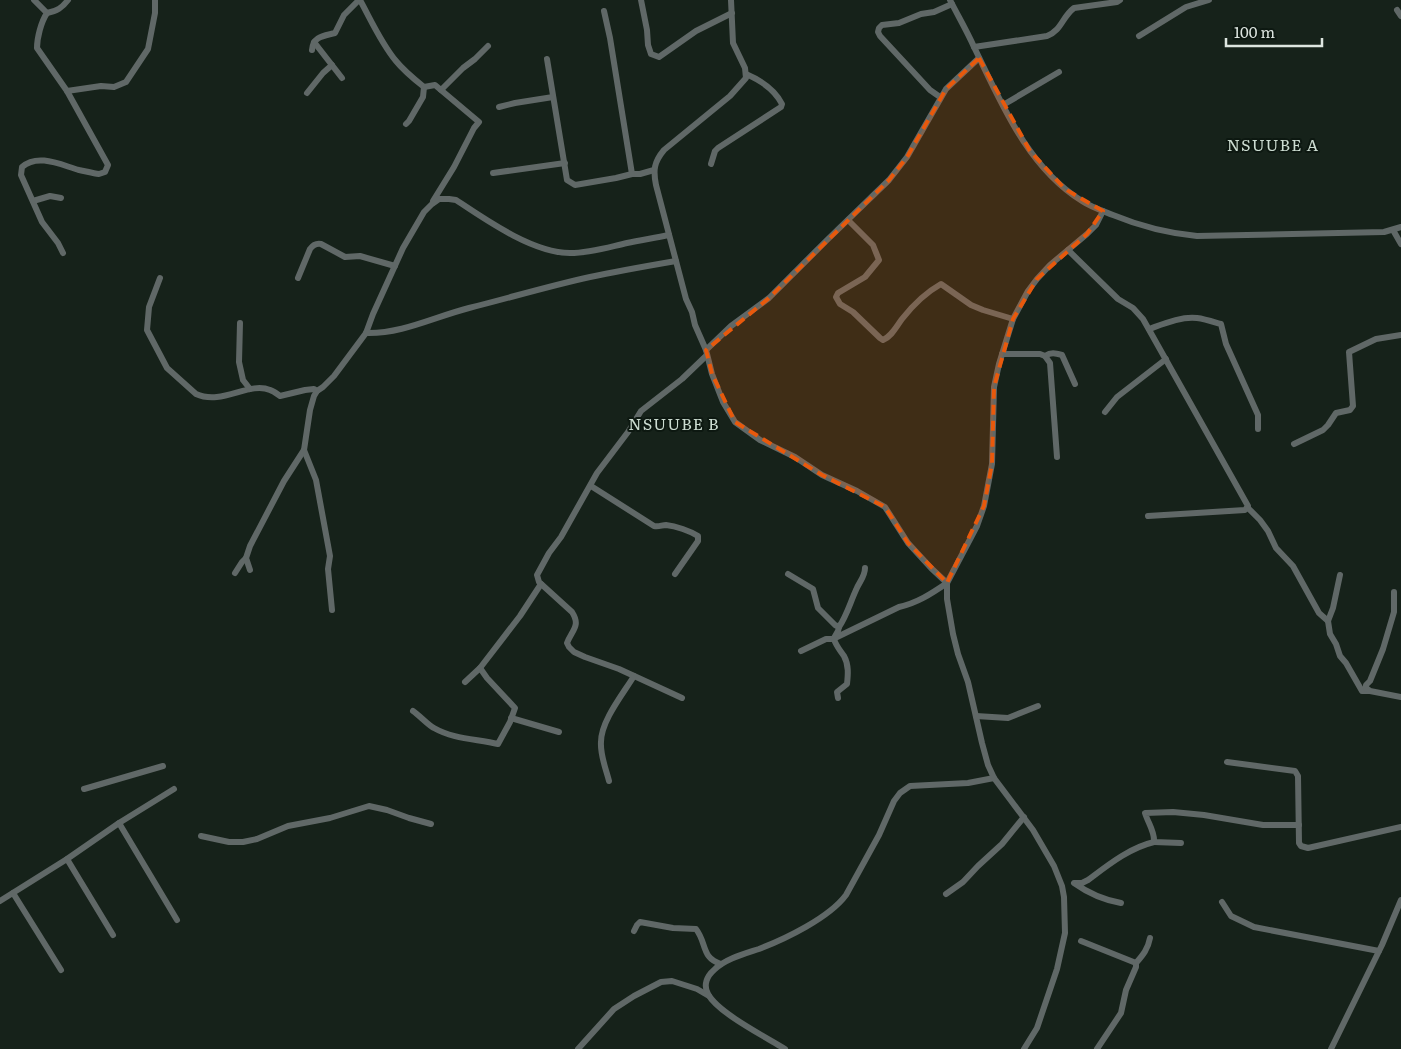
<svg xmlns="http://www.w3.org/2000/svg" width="1401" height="1049" font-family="Literata,serif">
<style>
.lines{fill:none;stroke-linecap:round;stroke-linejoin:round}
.minor{stroke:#606867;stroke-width:6}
.marked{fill:#e8590c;fill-opacity:0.2;stroke:#e8590c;stroke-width:4;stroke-dasharray:10 6;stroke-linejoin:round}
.labels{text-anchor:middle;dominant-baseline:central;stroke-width:4;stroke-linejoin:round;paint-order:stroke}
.quarter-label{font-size:16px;letter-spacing:1px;fill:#ccdcd1;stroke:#0d1811}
</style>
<rect width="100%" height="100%" fill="#16221a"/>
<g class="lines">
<g class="minor">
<path d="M 34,0 L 47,13 C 41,22 37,38 37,48 L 67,91 L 108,165 L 105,172 L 99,174 C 92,173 85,171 79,170 C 61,165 38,153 22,167 L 21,175 L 42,222 L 58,243 L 63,253"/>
<path d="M 360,0 C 371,20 381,43 396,61 C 404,71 414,79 424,87"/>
<path d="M 641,0 L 647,30 L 648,45 L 651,54 L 659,57 L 696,31 L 732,13"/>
<path d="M 731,0 L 733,43 L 745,68 L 746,78 L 730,96 L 664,150 C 654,162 653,170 656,185 L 686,299 L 692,312 L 695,325 L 706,350 L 712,374 L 723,402 L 735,422 L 760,440 L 795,457 L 822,475 L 857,491 L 885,507 L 908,543 L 931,568 L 947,583 C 931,594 917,603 899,607 L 833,639 L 826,639 L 801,651"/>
<path d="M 950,0 C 958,16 967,31 974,47 C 1001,102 1027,167 1082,201 C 1091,207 1103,211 1113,215 C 1142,227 1166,233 1197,236 L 1384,232 L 1401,227"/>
<path d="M 1397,10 L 1401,16"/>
<path d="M 604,11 L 610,38 L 632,174 L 640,174 L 654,170"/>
<path d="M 47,13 C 57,11 62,8 68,0"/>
<path d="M 1139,36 L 1186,7 L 1209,0"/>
<path d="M 314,42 L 342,78"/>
<path d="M 974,47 L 1047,36 C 1062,30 1062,17 1074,8 L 1117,2 L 1120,0"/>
<path d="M 312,50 C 313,36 324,36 335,33 L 344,15 L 359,0"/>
<path d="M 547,59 L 567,180 L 575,185 L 616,178 L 632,174"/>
<path d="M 424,87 L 435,85 L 479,122 L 474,128 L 454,167 L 433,201"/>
<path d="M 441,90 L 463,68 L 475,59 L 488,46"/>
<path d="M 67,91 L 101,86 L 114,87 L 126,82 L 148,49 L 155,13 L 155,0"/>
<path d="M 307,93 L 323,73 L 332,65"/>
<path d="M 940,97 L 930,90 L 880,36 L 878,32 L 879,28 L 882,25 L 899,23 L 921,14 L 934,12 L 952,4"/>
<path d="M 1003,105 L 1059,72"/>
<path d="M 499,107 L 515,103 L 553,97"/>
<path d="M 406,124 L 409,121 L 423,97 L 424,87"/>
<path d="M 711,164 L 715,151 L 718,148 L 781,107 L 782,104 C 775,90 760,80 746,74"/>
<path d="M 493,173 L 565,163"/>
<path d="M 33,201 L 50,196 L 61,198"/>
<path d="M 848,220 L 873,245 L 879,260 L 865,277 L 838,293 L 836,297 L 840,304 L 853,312 L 880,338 L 883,340 C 892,336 896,327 902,319 C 913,305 925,293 941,284 L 971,305 L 983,310 L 1013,319"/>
<path d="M 1393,230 L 1401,244"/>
<path d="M 1068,250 L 1118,299 L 1133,308 L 1143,319 L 1248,506 L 1245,510 L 1148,516"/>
<path d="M 160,278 L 149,307 L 147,330 L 167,368 L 196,394 C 222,406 249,381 270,390 C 274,391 277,394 280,396 L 305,390 L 314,389 L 317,391"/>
<path d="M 298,278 L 310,249 C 313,245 316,243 321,244 L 345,257 L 360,256 L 395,266"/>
<path d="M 240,323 L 239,362 L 243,380 L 250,389"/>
<path d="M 1149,329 C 1163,324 1182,316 1197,318 C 1205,319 1214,322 1221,324 L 1226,344 L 1258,415 L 1258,429"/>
<path d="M 366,333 C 402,334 434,317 469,308 C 509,298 549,286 590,277 C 618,271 647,266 676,261"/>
<path d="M 706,350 L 731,326 L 769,298 L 826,241 L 889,180 L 907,157 L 946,89 L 979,58"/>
<path d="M 1002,354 L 1040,354 L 1045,356 L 1050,363 L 1057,457"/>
<path d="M 1045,356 C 1051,352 1055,353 1062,355 L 1075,384"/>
<path d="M 1105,412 L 1117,397 L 1166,359"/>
<path d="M 1294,444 L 1323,430 L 1328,425 L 1336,413 L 1350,410 L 1353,406 L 1349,352 L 1376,339 L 1401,335"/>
<path d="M 304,450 L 316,480 L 330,556 L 328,569 L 332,610"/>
<path d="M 591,486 L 654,526 C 659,527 662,525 666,525 C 676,526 690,531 698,536 L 698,541 L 675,574"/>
<path d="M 1248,508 L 1260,520 L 1268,531 L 1276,548 L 1293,566 L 1319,613 L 1328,621 L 1330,634 L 1336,644 L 1340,656 L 1346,663 L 1362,691 L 1369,691"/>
<path d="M 250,570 L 246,558 L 250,546 L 284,481 L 304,450 L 310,410 L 314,396 L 317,391 L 323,387 L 334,376 L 366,333 L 373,314 L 403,248 L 424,212 L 432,204 L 439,199 L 449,199 L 456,200 C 486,220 533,253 570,253 C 590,253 609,247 627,243 C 641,240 655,238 669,235"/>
<path d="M 235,573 L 242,562 L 246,558"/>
<path d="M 788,574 L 813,589 L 818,608 L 835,625 L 839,627 L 838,631 L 834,638"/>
<path d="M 1394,592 L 1394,612 L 1383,649 L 1370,681 L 1366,685 L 1366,688 L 1370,691 L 1401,697"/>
<path d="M 1328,621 L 1333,608 L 1340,575"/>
<path d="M 839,627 C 847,615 850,603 856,590 C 859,582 865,577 865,568"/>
<path d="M 834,639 C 836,646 840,650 844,656 C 849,665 848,675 847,684 L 837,692 L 838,698"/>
<path d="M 480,668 L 520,616 L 541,584"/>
<path d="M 682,698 L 619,669 L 585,657 L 574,652 L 569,647 L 567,643 C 572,630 581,626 572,612 L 539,582 L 537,575 L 549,553 L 561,537 L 597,473 L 628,432 L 641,411 L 682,379 L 707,355"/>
<path d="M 413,711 C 419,715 429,726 434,728 C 453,739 477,739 498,744 L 510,722 L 515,708 L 487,678 L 480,668 L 465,682"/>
<path d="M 976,716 L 1008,718 L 1038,706"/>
<path d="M 511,718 L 559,732"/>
<path d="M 1227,762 L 1295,771 L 1298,776 L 1299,843 L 1301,846 L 1308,848 L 1401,827"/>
<path d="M 609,781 C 606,769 600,755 601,742 C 601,721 623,694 634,676"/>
<path d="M 84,789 L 163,766"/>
<path d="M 119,823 L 177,920"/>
<path d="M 201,836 L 229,842 L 243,842 L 257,839 L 288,826 L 330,818 L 369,806 L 387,810 L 409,818 L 431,824"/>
<path d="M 1181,843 L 1154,842 C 1155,832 1148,823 1145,813 L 1173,812 L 1204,815 L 1263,825 L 1299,825"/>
<path d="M 67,859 L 113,935"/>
<path d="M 13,893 L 61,970"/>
<path d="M 946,894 L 963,882 L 978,866 L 1002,844 L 1024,817"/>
<path d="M 0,901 L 67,859 L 119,823 L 174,789"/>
<path d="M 1222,902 L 1231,916 L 1254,927 L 1379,951"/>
<path d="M 1121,903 C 1104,900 1088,893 1074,883 L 1082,883 L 1088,880 C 1108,865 1129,848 1154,842"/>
<path d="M 634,931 L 637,925 L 640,922 L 673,928 L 696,929 C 707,943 701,958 721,964"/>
<path d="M 1081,941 L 1136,963 L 1136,967 L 1126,990 L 1121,1013 L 1097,1049"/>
<path d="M 1136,963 C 1143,955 1148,949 1150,938"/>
<path d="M 578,1049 L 614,1009 L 634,996 L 661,982 L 672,981 L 697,989 L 709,996"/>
<path d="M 785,1049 C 766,1037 718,1013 708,994 C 703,985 707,976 714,970 C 725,959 744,954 759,949 C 785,939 829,918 846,895 L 879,835 L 894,801 L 900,793 L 910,786 L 968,783 L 994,778"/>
<path d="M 1024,1049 L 1037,1028 L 1057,969 L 1065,933 L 1064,897 L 1062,886 L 1054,866 L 1033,830 L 994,778 L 988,765 L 982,743 L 968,682 L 958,654 L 953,634 L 947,599 L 947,583 L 977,526 L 984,506 L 992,464 L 994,387 L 999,364 L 1013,319 L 1028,291 L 1037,279 L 1050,265 L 1087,234 L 1096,225 L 1103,211"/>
<path d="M 1331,1049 L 1382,945 L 1401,900"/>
</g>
</g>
<path class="marked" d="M 979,58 L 1030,151 L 1065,189 L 1103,211 L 1087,234 L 1037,279 L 1013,319 L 994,387 L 992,464 L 984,506 L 947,583 L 908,543 L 885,507 L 822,475 L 735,422 L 712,374 L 706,350 L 769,298 L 889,180 L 907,157 L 946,89 Z"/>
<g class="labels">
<g class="quarter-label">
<text x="1273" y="144">NSUUBE A</text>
<text x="674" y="423">NSUUBE B</text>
</g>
</g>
<path d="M1226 38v8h96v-8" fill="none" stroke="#dde5e0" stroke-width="2.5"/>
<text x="1234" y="38" font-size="15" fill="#dde5e0" stroke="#0d1811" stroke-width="4" paint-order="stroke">100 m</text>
</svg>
